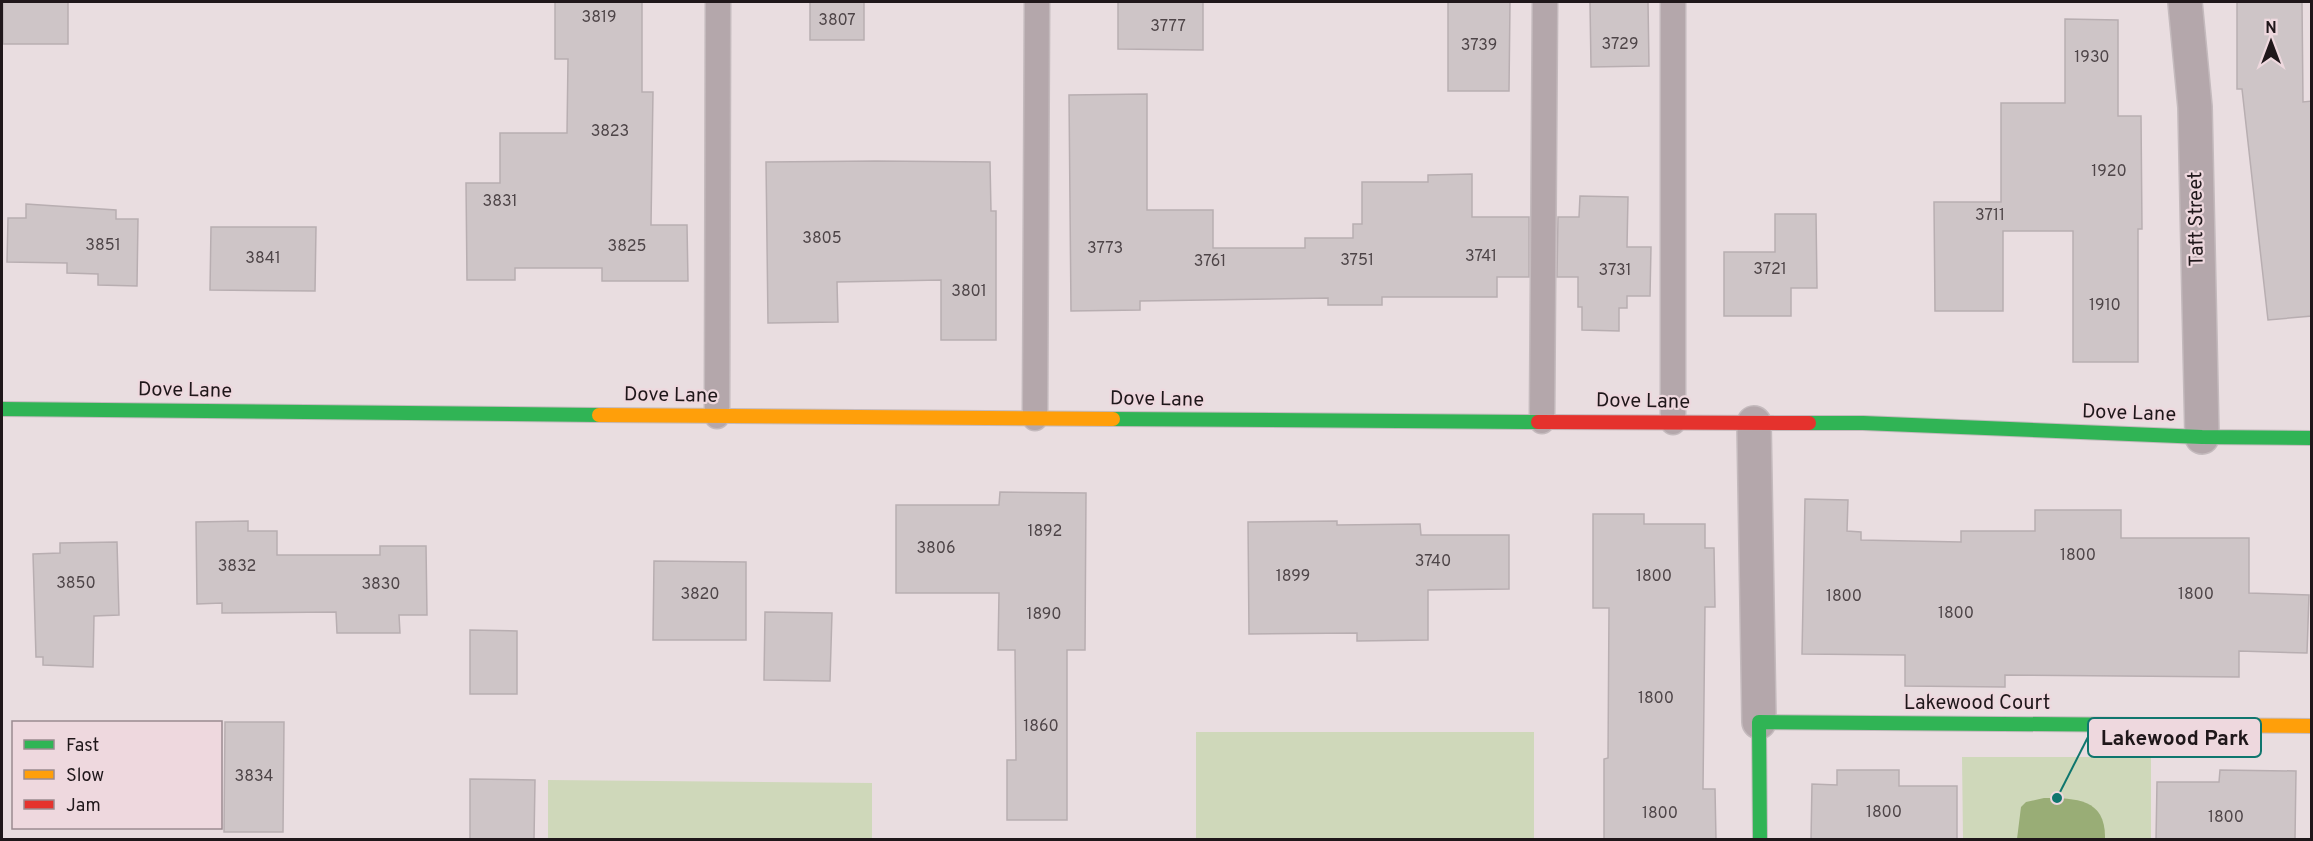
<svg xmlns="http://www.w3.org/2000/svg" width="2313" height="841" font-family="Overpass,sans-serif">
<style>
.green{fill:#cfd8ba}
.water{fill:#99ad76}
.building{fill:#cec5c7;stroke:#b8aeb1;stroke-width:1.5}
.lines{fill:none;stroke-linecap:round;stroke-linejoin:round}
.lane-casing{stroke:#c4babd;stroke-width:27}
.street-casing{stroke:#c4babd;stroke-width:36}
.fast-casing{stroke:#c4babd;stroke-width:16}
.slow-casing{stroke:#c4babd;stroke-width:16}
.jam-casing{stroke:#c4babd;stroke-width:16}
.lane{stroke:#b4a7ab;stroke-width:24}
.street{stroke:#b4a7ab;stroke-width:33}
.fast{stroke:#30b455;stroke-width:14}
.slow{stroke:#ff9f0a;stroke-width:14}
.jam{stroke:#e5322d;stroke-width:14}
.labels{text-anchor:middle;dominant-baseline:central;stroke-width:4.5;stroke-linejoin:round;paint-order:stroke}
.number-label{font-size:16px;fill:#4e4548}
.street-label{font-size:20px;fill:#1f171a;stroke:#eed8de}
.leader{fill:none;stroke:#0f766e;stroke-width:2}
.callout-dot{fill:#0f766e;stroke:#eed8de;stroke-width:2}
.callout{fill:#eed8de;stroke:#0f766e;stroke-width:2}
.callout-label{font-size:21px;text-anchor:middle;font-weight:bold;fill:#1f171a}
</style>
<rect width="100%" height="100%" fill="#e9dde0"/>
<g class="green">
<rect x="1196" y="732" width="338" height="107"/>
<path d="M 1962,757 L 2151,757 L 2151,839 L 1963,839 Z"/>
<path d="M 548,780 L 872,783 L 872,839 L 548,839 Z"/>
</g>
<path class="water" d="M 2044,798 C 2077,798 2106,799 2105,839 L 2017,839 L 2021,807 L 2026,802 Z"/>
<g class="building">
<rect x="3" y="2" width="65" height="42"/>
<path d="M 555,2 L 642,2 L 642,92 L 653,92 L 651,225 L 687,225 L 688,281 L 602,281 L 602,268 L 515,268 L 515,280 L 467,280 L 466,183 L 500,183 L 500,133 L 567,133 L 568,59 L 555,59 Z"/>
<rect x="810" y="2" width="54" height="38"/>
<path d="M 1118,2 L 1203,2 L 1203,50 L 1118,49 Z"/>
<path d="M 1448,2 L 1510,2 L 1509,91 L 1448,91 Z"/>
<path d="M 1590,2 L 1648,2 L 1649,66 L 1591,67 Z"/>
<path d="M 2237,2 L 2302,2 L 2303,102 L 2312,101 L 2312,316 L 2268,320 L 2242,89 L 2237,89 Z"/>
<path d="M 2065,19 L 2118,20 L 2118,116 L 2141,116 L 2142,229 L 2138,229 L 2138,362 L 2073,362 L 2073,231 L 2003,231 L 2003,311 L 1935,311 L 1934,202 L 2001,202 L 2001,103 L 2065,103 Z"/>
<path d="M 1147,94 L 1147,210 L 1213,210 L 1213,248 L 1305,248 L 1305,238 L 1353,238 L 1353,224 L 1362,224 L 1362,182 L 1428,182 L 1428,175 L 1472,174 L 1472,217 L 1529,217 L 1529,277 L 1497,277 L 1497,297 L 1382,297 L 1382,305 L 1328,305 L 1328,298 L 1140,301 L 1140,310 L 1071,311 L 1069,95 Z"/>
<path d="M 876,161 L 990,162 L 991,211 L 996,211 L 996,340 L 941,340 L 941,280 L 837,282 L 838,322 L 768,323 L 766,162 Z"/>
<path d="M 1580,196 L 1628,197 L 1627,247 L 1651,247 L 1650,296 L 1627,296 L 1627,308 L 1619,308 L 1619,331 L 1582,330 L 1582,307 L 1578,307 L 1578,277 L 1557,277 L 1558,217 L 1579,217 Z"/>
<path d="M 26,204 L 116,210 L 116,219 L 138,219 L 137,286 L 98,285 L 98,274 L 67,273 L 67,263 L 7,262 L 8,218 L 26,218 Z"/>
<path d="M 1775,214 L 1816,214 L 1817,288 L 1791,288 L 1791,316 L 1724,316 L 1724,252 L 1775,252 Z"/>
<path d="M 211,227 L 316,227 L 315,291 L 210,290 Z"/>
<path d="M 1000,492 L 1086,493 L 1085,650 L 1067,650 L 1067,820 L 1007,820 L 1007,760 L 1016,760 L 1015,650 L 998,650 L 999,593 L 896,593 L 896,505 L 999,505 Z"/>
<path d="M 1805,499 L 1848,500 L 1847,531 L 1861,532 L 1861,540 L 1961,542 L 1961,531 L 2035,531 L 2035,510 L 2121,510 L 2121,538 L 2249,538 L 2249,593 L 2309,595 L 2307,653 L 2239,651 L 2239,677 L 2005,675 L 2005,687 L 1905,686 L 1905,655 L 1802,654 Z"/>
<path d="M 1593,514 L 1644,514 L 1644,524 L 1705,524 L 1705,548 L 1714,548 L 1715,607 L 1705,607 L 1703,789 L 1715,789 L 1716,840 L 1604,840 L 1604,759 L 1608,758 L 1609,608 L 1593,608 Z"/>
<path d="M 248,521 L 248,531 L 277,531 L 277,555 L 380,555 L 380,546 L 426,546 L 427,615 L 399,615 L 400,633 L 337,633 L 336,612 L 222,613 L 222,603 L 197,604 L 196,522 Z"/>
<path d="M 1337,521 L 1337,525 L 1420,524 L 1421,535 L 1509,535 L 1509,589 L 1428,590 L 1428,640 L 1357,641 L 1357,633 L 1249,634 L 1248,522 Z"/>
<path d="M 117,542 L 119,615 L 94,616 L 93,667 L 43,665 L 43,657 L 36,657 L 33,554 L 60,553 L 60,543 Z"/>
<path d="M 654,561 L 746,562 L 746,640 L 653,640 Z"/>
<path d="M 765,612 L 832,613 L 830,681 L 764,680 Z"/>
<path d="M 470,630 L 517,631 L 517,694 L 470,694 Z"/>
<path d="M 225,722 L 284,722 L 283,832 L 224,832 Z"/>
<path d="M 1837,770 L 1899,770 L 1899,786 L 1957,786 L 1957,840 L 1811,840 L 1812,784 L 1837,785 Z"/>
<path d="M 2220,770 L 2296,771 L 2295,840 L 2156,840 L 2157,782 L 2219,782 Z"/>
<path d="M 470,779 L 535,780 L 534,840 L 470,840 Z"/>
</g>
<g class="lines">
<g class="lane-casing">
<g id="lane">
<path d="M 717,416 L 718,2"/>
<path d="M 1035,418 L 1037,2"/>
<path d="M 1542,421 L 1545,2"/>
<path d="M 1673,422 L 1673,2"/>
</g>
</g>
<g class="street-casing">
<g id="street">
<path d="M 2185,2 L 2195,107 L 2202,437"/>
<path d="M 1754,423 L 1759,722"/>
</g>
</g>
<g class="fast-casing">
<g id="fast">
<path d="M 2,409 L 599,415"/>
<path d="M 1113,419 L 1538,422"/>
<path d="M 1809,423 L 1863,423 L 2202,437 L 2312,438"/>
<path d="M 1760,840 L 1759,722 L 2146,725"/>
</g>
</g>
<g class="slow-casing">
<g id="slow">
<path d="M 599,415 L 1113,419"/>
<path d="M 2146,725 L 2312,726"/>
</g>
</g>
<g class="jam-casing">
<path id="jam" d="M 1538,422 L 1809,423"/>
</g>
<use href="#lane" class="lane"/>
<use href="#street" class="street"/>
<use href="#fast" class="fast"/>
<use href="#slow" class="slow"/>
<use href="#jam" class="jam"/>
</g>
<g class="labels">
<g class="number-label">
<text x="599" y="18">3819</text>
<text x="837" y="21">3807</text>
<text x="1168" y="27">3777</text>
<text x="1620" y="45">3729</text>
<text x="1479" y="46">3739</text>
<text x="2092" y="58">1930</text>
<text x="610" y="132">3823</text>
<text x="2109" y="172">1920</text>
<text x="500" y="202">3831</text>
<text x="1990" y="216">3711</text>
<text x="822" y="239">3805</text>
<text x="103" y="246">3851</text>
<text x="627" y="247">3825</text>
<text x="1105" y="249">3773</text>
<text x="1481" y="257">3741</text>
<text x="263" y="259">3841</text>
<text x="1357" y="261">3751</text>
<text x="1210" y="262">3761</text>
<text x="1770" y="270">3721</text>
<text x="1615" y="271">3731</text>
<text x="969" y="292">3801</text>
<text x="2105" y="306">1910</text>
<text x="1045" y="532">1892</text>
<text x="936" y="549">3806</text>
<text x="2078" y="556">1800</text>
<text x="1433" y="562">3740</text>
<text x="237" y="567">3832</text>
<text x="1293" y="577">1899</text>
<text x="1654" y="577">1800</text>
<text x="76" y="584">3850</text>
<text x="381" y="585">3830</text>
<text x="700" y="595">3820</text>
<text x="2196" y="595">1800</text>
<text x="1844" y="597">1800</text>
<text x="1956" y="614">1800</text>
<text x="1044" y="615">1890</text>
<text x="1656" y="699">1800</text>
<text x="1041" y="727">1860</text>
<text x="254" y="777">3834</text>
<text x="1884" y="813">1800</text>
<text x="1660" y="814">1800</text>
<text x="2226" y="818">1800</text>
</g>
<g class="street-label">
<text transform="translate(2197 219) rotate(-91)">Taft Street</text>
<text transform="translate(185 391) rotate(1)">Dove Lane</text>
<text transform="translate(671 396) rotate(1)">Dove Lane</text>
<text transform="translate(1157 400) rotate(1)">Dove Lane</text>
<text transform="translate(1643 402) rotate(1)">Dove Lane</text>
<text transform="translate(2129 414) rotate(2)">Dove Lane</text>
<text x="1977" y="704">Lakewood Court</text>
</g>
</g>
<path class="leader" d="M2057 798L2088 737"/>
<circle class="callout-dot" cx="2057" cy="798" r="6"/>
<rect class="callout" x="2088" y="718" width="173" height="39" rx="6"/>
<g class="callout-label">
<text x="2175" y="745">Lakewood Park</text>
</g>
<rect width="2313" height="841" fill="none" stroke="#1f171a" stroke-width="6"/>
<rect x="12" y="721" width="210" height="108" fill="#eed8de" stroke="#9b8b90" stroke-width="1.5"/>
<rect x="24" y="740" width="30" height="9" fill="#30b455" stroke="#9b8b90" stroke-width="1.5"/>
<text x="66" y="751" font-size="18" fill="#1f171a">Fast</text>
<rect x="24" y="770" width="30" height="9" fill="#ff9f0a" stroke="#9b8b90" stroke-width="1.5"/>
<text x="66" y="781" font-size="18" fill="#1f171a">Slow</text>
<rect x="24" y="800" width="30" height="9" fill="#e5322d" stroke="#9b8b90" stroke-width="1.5"/>
<text x="66" y="811" font-size="18" fill="#1f171a">Jam</text>
<g transform="translate(2271 42)" stroke="#eed8de" stroke-width="4.5" paint-order="stroke">
<path d="M0-4.5L10 22L0 15L-10 22Z" fill="#1f171a"/>
<text y="-9" font-size="16" font-weight="bold" text-anchor="middle" fill="#1f171a">N</text>
</g>
</svg>
